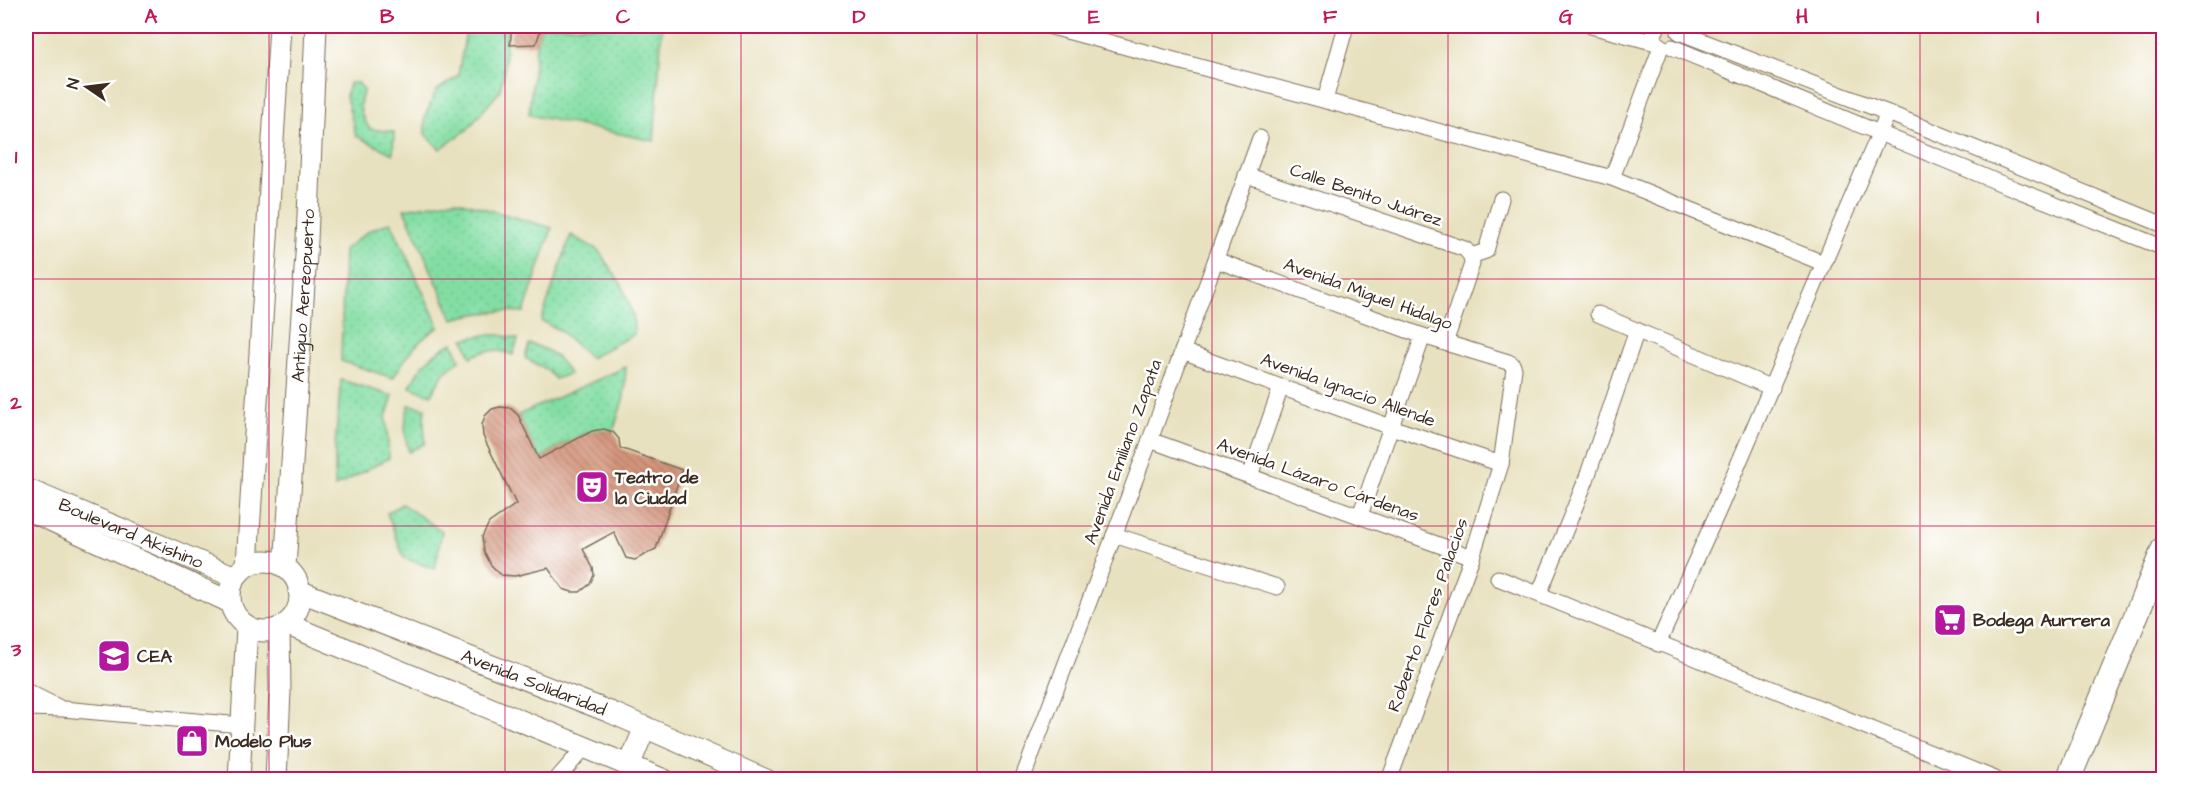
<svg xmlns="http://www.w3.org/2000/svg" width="2189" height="805" font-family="'Architects Daughter',sans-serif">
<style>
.garden{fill:url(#garden-dots);stroke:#5f8461;stroke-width:1.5}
.building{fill:url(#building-back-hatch)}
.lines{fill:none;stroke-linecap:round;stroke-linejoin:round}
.minor-casing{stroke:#786a56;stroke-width:17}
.secondary-casing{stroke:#786a56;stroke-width:23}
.primary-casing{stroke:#786a56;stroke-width:26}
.minor{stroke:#fff;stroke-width:15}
.secondary{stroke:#fff;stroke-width:21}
.primary{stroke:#fff;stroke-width:24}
.grid{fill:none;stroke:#c2185b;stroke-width:1.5;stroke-opacity:0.55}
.labels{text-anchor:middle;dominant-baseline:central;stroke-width:5;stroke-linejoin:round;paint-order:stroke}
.street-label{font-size:18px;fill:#3b2a1e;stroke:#fff}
.poi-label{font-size:18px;font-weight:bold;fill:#3b2a1e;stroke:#fff;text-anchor:start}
.neatline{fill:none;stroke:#c2185b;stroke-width:2}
.grid-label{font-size:20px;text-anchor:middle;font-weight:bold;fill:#c2185b}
</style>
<defs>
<pattern id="garden-dots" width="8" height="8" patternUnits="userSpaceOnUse" patternTransform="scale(1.5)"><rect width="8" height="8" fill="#83dea4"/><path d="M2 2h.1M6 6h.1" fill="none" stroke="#72bf8d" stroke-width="1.8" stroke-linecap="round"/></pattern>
<pattern id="building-back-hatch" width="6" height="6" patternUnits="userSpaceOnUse" patternTransform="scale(1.5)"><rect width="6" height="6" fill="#d4947b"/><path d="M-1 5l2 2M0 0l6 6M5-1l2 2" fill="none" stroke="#ad7964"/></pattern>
</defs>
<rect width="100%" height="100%" fill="#fff"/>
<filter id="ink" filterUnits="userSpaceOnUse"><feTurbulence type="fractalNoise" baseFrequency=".0167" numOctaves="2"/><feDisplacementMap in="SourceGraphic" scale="12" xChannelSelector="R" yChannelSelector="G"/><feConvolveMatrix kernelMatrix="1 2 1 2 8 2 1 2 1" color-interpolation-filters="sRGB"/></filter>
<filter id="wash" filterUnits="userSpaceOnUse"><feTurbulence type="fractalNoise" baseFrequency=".008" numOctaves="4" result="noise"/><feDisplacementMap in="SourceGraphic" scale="24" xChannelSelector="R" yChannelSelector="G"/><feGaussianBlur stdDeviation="1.35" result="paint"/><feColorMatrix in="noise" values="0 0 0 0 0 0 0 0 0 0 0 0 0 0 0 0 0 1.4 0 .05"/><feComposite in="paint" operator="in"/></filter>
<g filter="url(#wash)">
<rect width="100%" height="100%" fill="#e8e1bf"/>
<g class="garden">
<path d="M 467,26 L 507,26 L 504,72 L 500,91 L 467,130 L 440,149 L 425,134 L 425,117 L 436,91 L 458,76 Z"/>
<path d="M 542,26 L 662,26 L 654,141 L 529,115 L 536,44 Z"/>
<path d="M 349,83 L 358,83 L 364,90 C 357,106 360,115 370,129 L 394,132 L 393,154 L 356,136 L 346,96 Z"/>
<path d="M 455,200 L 552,228 L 524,312 C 499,310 478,312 453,319 L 404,209 Z"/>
<path d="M 391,222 L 439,327 C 416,341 407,356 393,378 L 341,361 L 344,250 L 370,230 Z"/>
<path d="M 571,235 L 598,250 L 622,285 L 633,316 L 634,334 L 590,358 L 561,331 L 541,321 Z"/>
<path d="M 485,335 L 500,335 L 518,339 L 513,355 C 500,349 484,349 471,357 L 464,339 Z"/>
<path d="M 453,343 L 460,360 L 444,373 L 431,395 L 410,387 C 419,367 432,352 453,343 Z"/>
<path d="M 529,344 C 548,348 560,357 569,374 L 555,379 L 547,370 L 525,358 Z"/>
<path d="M 626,367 L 624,397 L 613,432 C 589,424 560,447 539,459 L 518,415 Z"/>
<path d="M 341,380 L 393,396 L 386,417 L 389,458 L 335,487 L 335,447 Z"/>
<path d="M 409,405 L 425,408 L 424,420 L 425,443 L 409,452 C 404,435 404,422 409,405 Z"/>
<path d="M 402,504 L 442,531 L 435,569 L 404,558 L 387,513 Z"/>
</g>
<g id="blocks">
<g class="building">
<path d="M 512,26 L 542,26 L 536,44 L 510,45 Z"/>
<path d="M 500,407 L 510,408 L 518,415 L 539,459 L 592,431 L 604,429 L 613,432 L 619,439 L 620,448 L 682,470 L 656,549 L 635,560 L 626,558 L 614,532 L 583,549 L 593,568 L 594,575 L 590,584 L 580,592 L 572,592 L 563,589 L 548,568 L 515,576 L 501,575 L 491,565 L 484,551 L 482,537 L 489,523 L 516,504 L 483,436 L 482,425 L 485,416 L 492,409 Z"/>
</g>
</g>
</g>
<g filter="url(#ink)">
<use href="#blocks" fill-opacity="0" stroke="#786a56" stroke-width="1.5"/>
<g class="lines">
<g class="minor-casing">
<g id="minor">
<path d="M 1048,26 L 1612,178 L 1823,263"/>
<path d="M 1591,26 L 1656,43"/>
<path d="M 1658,26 L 1653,37 L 1656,43 L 1662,47"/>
<path d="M 1679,32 L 1888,113 L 2164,225"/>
<path d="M 1672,47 L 2000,183 L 2164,248"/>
<path d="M 1325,100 L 1346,26"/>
<path d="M 1246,175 L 1465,249 L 1471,256"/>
<path d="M 1612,178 L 1661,47"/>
<path d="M 1471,256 L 1486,251 L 1501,199"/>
<path d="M 1216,260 L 1423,336 L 1508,362 L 1512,364 L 1514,369 L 1501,464 L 1472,557 L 1389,780"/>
<path d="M 1598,314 L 1772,388"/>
<path d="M 1445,343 L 1472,264 L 1471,256"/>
<path d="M 1182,351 L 1391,427 L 1501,464"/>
<path d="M 1150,440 L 1472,557"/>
<path d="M 1250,476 L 1281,387"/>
<path d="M 1360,515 L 1423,336"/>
<path d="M 1114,535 L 1277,587"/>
<path d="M 1498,578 L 1995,779"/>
<path d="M 1539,594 L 1586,480 L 1637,330"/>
<path d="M 1658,644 L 1720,507 L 1888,113"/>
<path d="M 26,691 L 58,707"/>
<path d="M 26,708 L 63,709 L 241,725"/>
<path d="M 556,780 L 584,748"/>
<path d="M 1022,780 L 1150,440 L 1260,138"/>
</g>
</g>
<g class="secondary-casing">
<g id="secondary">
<path id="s1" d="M 26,489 L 235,577"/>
<path d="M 26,509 L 230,602"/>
<circle cx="265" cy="596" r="35"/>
<path d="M 247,565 L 280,26"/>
<path id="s2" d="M 285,567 L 307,240 L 316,26"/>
<path id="s3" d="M 299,591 L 610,712 L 766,780"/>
<path d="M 286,624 L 664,780"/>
<path d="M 629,766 L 645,727"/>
<path d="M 239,780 L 247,626"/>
<path d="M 276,780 L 280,692 L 279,628"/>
</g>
</g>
<g class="primary-casing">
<path id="primary" d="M 2068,780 L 2164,548"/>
</g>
<use href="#minor" class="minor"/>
<use href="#secondary" class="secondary"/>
<use href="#primary" class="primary"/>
</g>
</g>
<path class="grid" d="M 269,26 L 269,780M 505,26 L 505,780M 741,26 L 741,780M 977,26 L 977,780M 1212,26 L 1212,780M 1448,26 L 1448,780M 1684,26 L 1684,780M 1920,26 L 1920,780M 26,279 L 2164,279M 26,526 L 2164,526"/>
<defs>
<g id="theatre-square" transform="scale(1.725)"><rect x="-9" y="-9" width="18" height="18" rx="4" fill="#b5179e" stroke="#fff"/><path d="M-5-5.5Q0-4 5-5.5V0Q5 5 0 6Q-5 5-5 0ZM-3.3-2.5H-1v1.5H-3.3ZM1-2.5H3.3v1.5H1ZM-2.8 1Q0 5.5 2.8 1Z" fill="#fff"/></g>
<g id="supermarket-square" transform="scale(1.725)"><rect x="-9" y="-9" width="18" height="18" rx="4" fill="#b5179e" stroke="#fff"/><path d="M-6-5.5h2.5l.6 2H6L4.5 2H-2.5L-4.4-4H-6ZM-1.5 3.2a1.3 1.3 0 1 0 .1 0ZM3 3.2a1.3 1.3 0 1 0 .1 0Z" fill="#fff"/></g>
<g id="school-square" transform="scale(1.725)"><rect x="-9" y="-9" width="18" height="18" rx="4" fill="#b5179e" stroke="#fff"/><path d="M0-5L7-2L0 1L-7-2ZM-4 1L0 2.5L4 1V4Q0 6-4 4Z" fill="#fff"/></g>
<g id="shop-square" transform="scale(1.725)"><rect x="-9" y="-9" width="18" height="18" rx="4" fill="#b5179e" stroke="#fff"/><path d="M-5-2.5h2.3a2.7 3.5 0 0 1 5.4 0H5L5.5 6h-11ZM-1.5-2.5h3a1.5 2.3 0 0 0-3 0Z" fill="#fff"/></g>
</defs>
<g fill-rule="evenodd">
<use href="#theatre-square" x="592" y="487"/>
<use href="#supermarket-square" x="1950" y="620"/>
<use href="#school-square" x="114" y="656"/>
<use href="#shop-square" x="192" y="741"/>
</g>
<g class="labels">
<g class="street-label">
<text transform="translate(1366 195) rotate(19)">Calle Benito Juárez</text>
<text transform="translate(1368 294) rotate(20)">Avenida Miguel Hidalgo</text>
<text stroke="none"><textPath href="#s2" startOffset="272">Antiguo Aereopuerto</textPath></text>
<text transform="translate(1348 390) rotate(20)">Avenida Ignacio Allende</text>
<text transform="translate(1123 452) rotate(-70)">Avenida Emiliano Zapata</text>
<text transform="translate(1318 480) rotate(20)">Avenida Lázaro Cárdenas</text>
<text stroke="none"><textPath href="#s1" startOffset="114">Boulevard Akishino</textPath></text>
<text transform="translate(1428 615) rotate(-70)">Roberto Flores Palacios</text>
<text stroke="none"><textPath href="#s3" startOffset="252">Avenida Solidaridad</textPath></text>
</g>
<g class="poi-label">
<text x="615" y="477">Teatro de<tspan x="615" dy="21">la Ciudad</tspan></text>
<text x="1973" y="620">Bodega Aurrera</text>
<text x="137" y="656">CEA</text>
<text x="215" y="741">Modelo Plus</text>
</g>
</g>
<rect width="2189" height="805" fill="none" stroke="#fff" stroke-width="66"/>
<g transform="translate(87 87) rotate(284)" stroke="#ffffff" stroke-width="4.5" paint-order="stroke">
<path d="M0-4.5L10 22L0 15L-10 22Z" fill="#3b2a1e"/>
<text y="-9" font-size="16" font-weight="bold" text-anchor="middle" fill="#3b2a1e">N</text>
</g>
<rect x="33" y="33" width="2123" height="739" class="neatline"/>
<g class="grid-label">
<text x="151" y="23">A</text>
<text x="387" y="23">B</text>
<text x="623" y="23">C</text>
<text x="859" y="23">D</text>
<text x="1094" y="23">E</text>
<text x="1330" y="23">F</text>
<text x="1566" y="23">G</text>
<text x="1802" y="23">H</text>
<text x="2038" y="23">I</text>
<text x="16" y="163">1</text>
<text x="16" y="409">2</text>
<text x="16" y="656">3</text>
</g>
</svg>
